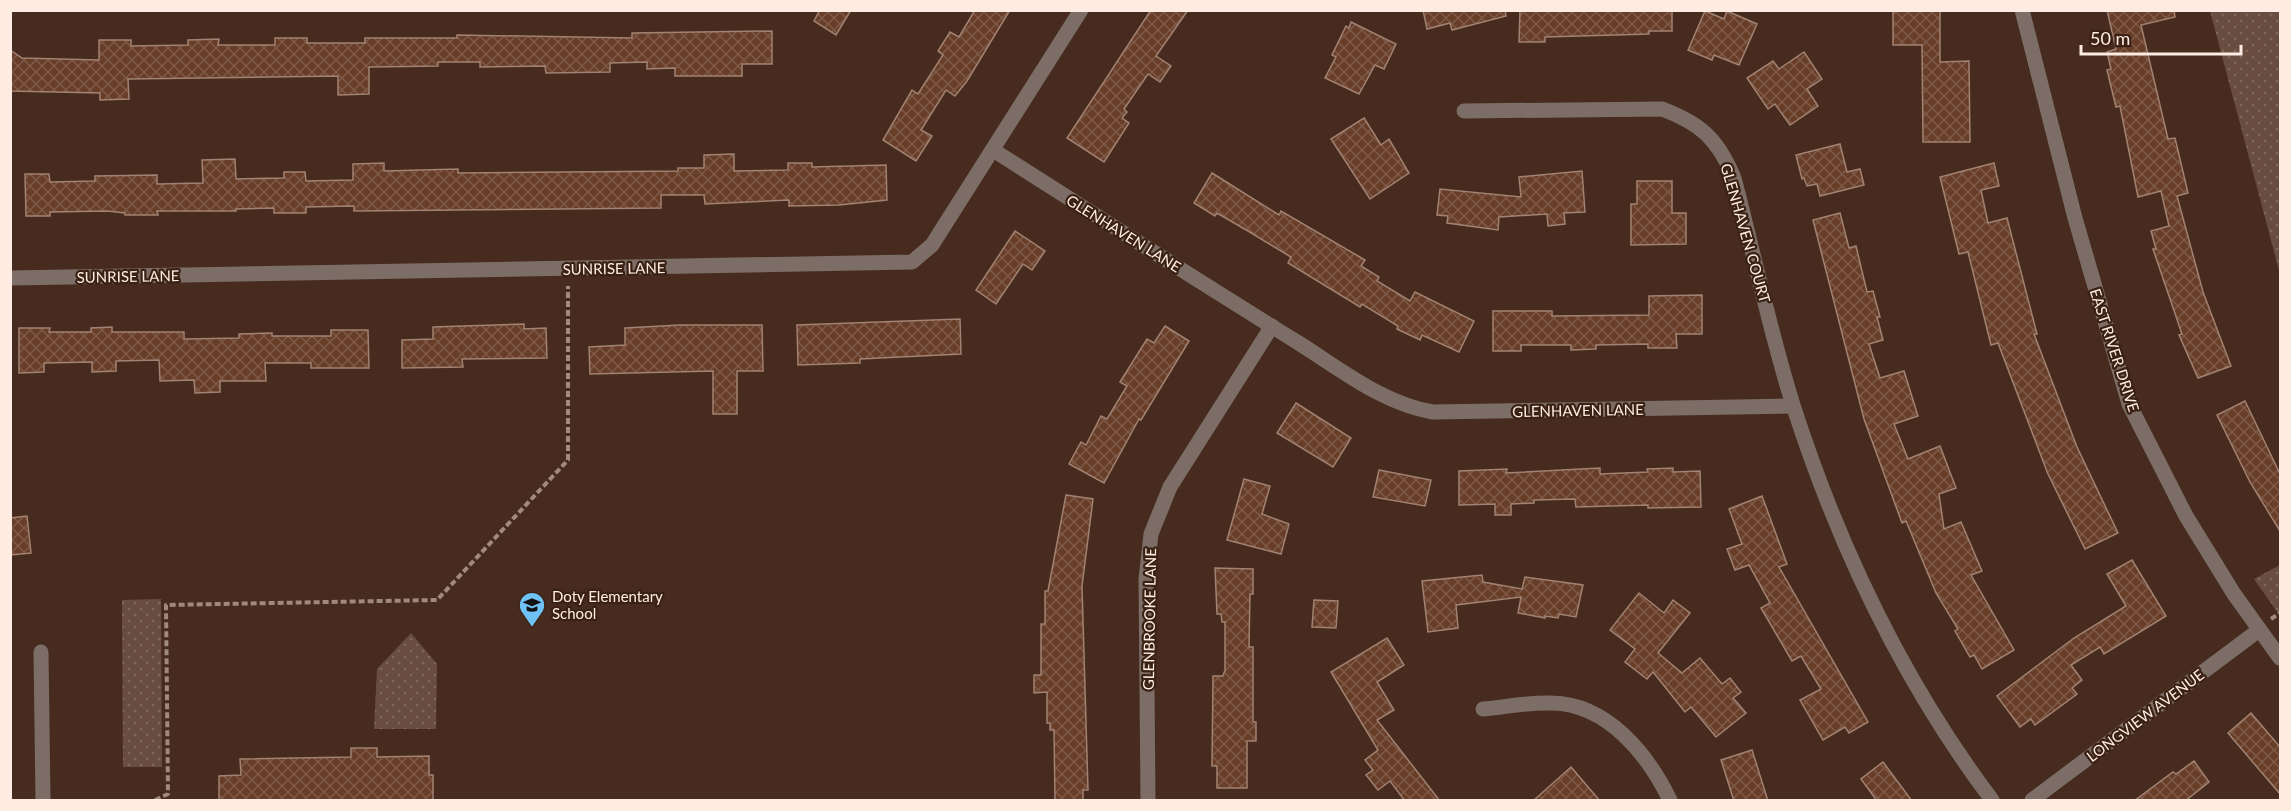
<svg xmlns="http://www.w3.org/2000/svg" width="2291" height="811" font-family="Lato,sans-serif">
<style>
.green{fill:url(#green-dots)}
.building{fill:url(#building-cross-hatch);stroke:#a28272;stroke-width:1.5}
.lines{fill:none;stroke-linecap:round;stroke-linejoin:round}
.path{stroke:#a0897e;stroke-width:4;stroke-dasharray:6 3;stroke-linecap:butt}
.minor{stroke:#7c6e67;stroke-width:15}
.labels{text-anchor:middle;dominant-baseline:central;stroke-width:4.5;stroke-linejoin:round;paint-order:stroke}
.street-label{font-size:15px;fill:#feece3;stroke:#3b2114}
.poi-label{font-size:15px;fill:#feece3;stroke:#3b2114;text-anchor:start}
</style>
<defs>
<pattern id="green-dots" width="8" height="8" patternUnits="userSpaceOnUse" patternTransform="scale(1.5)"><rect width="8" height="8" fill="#684d40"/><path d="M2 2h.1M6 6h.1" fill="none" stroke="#7f675b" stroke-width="1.8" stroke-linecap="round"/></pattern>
<pattern id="building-cross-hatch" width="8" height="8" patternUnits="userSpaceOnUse" patternTransform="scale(1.5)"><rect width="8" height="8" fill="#683e29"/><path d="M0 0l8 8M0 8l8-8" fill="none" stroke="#7f5a48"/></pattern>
</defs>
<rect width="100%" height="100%" fill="#462b1e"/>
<g class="green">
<path d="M 2210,11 L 2280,11 L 2280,274 Z"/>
<path d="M 2280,565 L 2280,616 L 2254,579 Z"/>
<path d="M 161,599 L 162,767 L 123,767 L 122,600 Z"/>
<path d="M 411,633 L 437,664 L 436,729 L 374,729 L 377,669 Z"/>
</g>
<g class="building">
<path d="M 820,10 L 851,10 L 836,35 L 814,21 Z"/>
<path d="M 975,10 L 1010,10 L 967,81 L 955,96 L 946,90 L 921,130 L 932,136 L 916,161 L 883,140 L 912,90 L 918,94 L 943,55 L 938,51 L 950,32 L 959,37 Z"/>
<path d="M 1151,10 L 1188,10 L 1156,56 L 1171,66 L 1160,82 L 1148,74 L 1124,109 L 1127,112 L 1122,118 L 1129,123 L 1104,162 L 1067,138 Z"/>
<path d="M 1423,10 L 1505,10 L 1506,16 L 1452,30 L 1450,23 L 1427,29 Z"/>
<path d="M 1520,10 L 1672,10 L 1672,31 L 1649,31 L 1649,34 L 1545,37 L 1545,42 L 1519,42 Z"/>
<path d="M 1893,10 L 1940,10 L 1940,62 L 1969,61 L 1970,142 L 1923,142 L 1922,45 L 1893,45 Z"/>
<path d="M 2107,10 L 2174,10 L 2175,17 L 2141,25 L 2168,139 L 2175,138 L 2188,193 L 2177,196 L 2203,292 L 2231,366 L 2198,378 L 2179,335 L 2182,334 L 2153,249 L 2156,249 L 2151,231 L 2169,226 L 2161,191 L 2138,197 L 2120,106 L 2116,107 L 2107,70 L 2111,69 L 2107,52 L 2116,49 Z"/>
<path d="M 1705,11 L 1724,19 L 1727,11 L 1757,24 L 1739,65 L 1714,55 L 1712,60 L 1688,50 Z"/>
<path d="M 1351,22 L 1396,44 L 1384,69 L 1375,65 L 1359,94 L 1325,78 L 1336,57 L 1332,55 L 1346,26 L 1349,28 Z"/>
<path d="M 772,31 L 772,64 L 742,64 L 742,76 L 675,76 L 675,68 L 647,69 L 647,62 L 610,63 L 610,72 L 546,73 L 545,66 L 480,67 L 480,62 L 438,62 L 438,66 L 369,67 L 369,94 L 338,95 L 338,76 L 128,79 L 129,99 L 100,100 L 100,93 L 10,91 L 10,50 L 22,58 L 99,60 L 99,40 L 131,40 L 131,46 L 188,45 L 188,40 L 219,39 L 218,45 L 275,45 L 275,38 L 307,38 L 307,43 L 365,43 L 365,38 L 457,38 L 457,35 L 632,38 L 632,33 Z"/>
<path d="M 1804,52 L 1822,79 L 1807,89 L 1818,106 L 1790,125 L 1775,104 L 1768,109 L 1747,78 L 1773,61 L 1779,69 Z"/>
<path d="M 1364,118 L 1381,145 L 1389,139 L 1409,173 L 1370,199 L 1331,139 Z"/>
<path d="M 1840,144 L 1847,172 L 1860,169 L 1864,185 L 1820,196 L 1817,184 L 1807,186 L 1804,178 L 1802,179 L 1796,155 Z"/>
<path d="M 734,154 L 734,171 L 788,170 L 788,163 L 812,163 L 812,167 L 886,165 L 887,200 L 839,205 L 789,206 L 789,200 L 705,204 L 704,195 L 661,195 L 661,208 L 354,211 L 354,206 L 306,207 L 306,213 L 274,213 L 274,208 L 236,209 L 236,211 L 157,211 L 158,215 L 125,215 L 125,213 L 107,211 L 50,212 L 50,216 L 26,216 L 25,174 L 49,174 L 50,182 L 95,181 L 95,176 L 157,175 L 157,184 L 203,183 L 202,160 L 235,159 L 236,179 L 284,178 L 284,172 L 305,172 L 306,181 L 353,180 L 353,164 L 384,163 L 384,171 L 458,169 L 458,173 L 678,171 L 678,168 L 704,168 L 704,155 Z"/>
<path d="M 1994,163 L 1999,186 L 1981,190 L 1988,223 L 2007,218 L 2037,334 L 2034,334 L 2077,447 L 2118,533 L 2085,549 L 2048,474 L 1998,343 L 1991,345 L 1968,252 L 1959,254 L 1940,177 Z"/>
<path d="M 1582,171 L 1585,212 L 1564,213 L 1565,224 L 1548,226 L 1547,214 L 1499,217 L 1498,230 L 1447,223 L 1448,216 L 1437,215 L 1440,189 L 1521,197 L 1519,177 Z"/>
<path d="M 1212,173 L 1279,215 L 1281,211 L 1365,260 L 1361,266 L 1379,277 L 1377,281 L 1410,301 L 1415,292 L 1474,321 L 1459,352 L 1422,335 L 1420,340 L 1397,329 L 1398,326 L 1362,304 L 1360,307 L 1288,263 L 1291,257 L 1248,231 L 1217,213 L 1215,216 L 1194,203 Z"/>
<path d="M 1637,181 L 1672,181 L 1672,213 L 1686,213 L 1686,244 L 1631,245 L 1631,204 L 1637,204 Z"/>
<path d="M 1840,213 L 1849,248 L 1856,246 L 1867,292 L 1873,291 L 1880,317 L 1877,317 L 1883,340 L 1869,344 L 1880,378 L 1904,371 L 1918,416 L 1894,424 L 1908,459 L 1940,446 L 1956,488 L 1939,494 L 1944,529 L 1961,522 L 1982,571 L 1971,575 L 2014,650 L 1982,669 L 1974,655 L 1970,657 L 1955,631 L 1958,629 L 1936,593 L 1906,521 L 1902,523 L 1864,419 L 1813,220 Z"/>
<path d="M 1015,231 L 1045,251 L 1032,270 L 1023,264 L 996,304 L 976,290 Z"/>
<path d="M 1702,295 L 1702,334 L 1676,334 L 1677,348 L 1648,348 L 1648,344 L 1596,345 L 1596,349 L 1571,350 L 1571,345 L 1521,345 L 1521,351 L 1493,351 L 1493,311 L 1552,311 L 1552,316 L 1649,315 L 1649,296 Z"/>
<path d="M 960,319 L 961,354 L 860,359 L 860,363 L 798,365 L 797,325 Z"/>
<path d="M 524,324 L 524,329 L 546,328 L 547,358 L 462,359 L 463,367 L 402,368 L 402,340 L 433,339 L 433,327 Z"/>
<path d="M 680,325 L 762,325 L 763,371 L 737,371 L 737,414 L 713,414 L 713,371 L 590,374 L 589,347 L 625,345 L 625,328 Z"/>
<path d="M 1165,326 L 1189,341 L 1141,420 L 1139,419 L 1104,483 L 1069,464 L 1081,442 L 1086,445 L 1101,416 L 1107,419 L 1127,386 L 1120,382 L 1147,339 L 1154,343 Z"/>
<path d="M 112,327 L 112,332 L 184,332 L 184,339 L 239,338 L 239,334 L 272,333 L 272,336 L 331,336 L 331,330 L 368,330 L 369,368 L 311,368 L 311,363 L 265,363 L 266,381 L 220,381 L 220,392 L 195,393 L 194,380 L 160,381 L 159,360 L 116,361 L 116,371 L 92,372 L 92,362 L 44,363 L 44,372 L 19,373 L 19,328 L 50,328 L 49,332 L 91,332 L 91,328 Z"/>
<path d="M 2245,401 L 2280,474 L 2280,531 L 2250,482 L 2217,415 Z"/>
<path d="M 1296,403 L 1351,438 L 1333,467 L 1277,433 Z"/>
<path d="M 1600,468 L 1600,474 L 1648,472 L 1647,469 L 1673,468 L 1673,472 L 1700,471 L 1701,507 L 1648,508 L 1648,505 L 1576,507 L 1575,499 L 1534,500 L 1534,503 L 1511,504 L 1511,515 L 1495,515 L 1495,504 L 1459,505 L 1459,471 L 1507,469 L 1506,473 Z"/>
<path d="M 1379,470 L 1431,480 L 1425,506 L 1373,497 Z"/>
<path d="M 1244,479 L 1270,486 L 1262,514 L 1289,524 L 1281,554 L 1227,540 Z"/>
<path d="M 1066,495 L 1093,499 L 1082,586 L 1088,790 L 1083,790 L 1083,801 L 1055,801 L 1054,730 L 1050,730 L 1050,723 L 1047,723 L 1047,692 L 1034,693 L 1034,675 L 1041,675 L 1041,624 L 1045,624 L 1045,591 L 1048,591 Z"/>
<path d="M 1762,496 L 1787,564 L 1779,567 L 1868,722 L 1849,733 L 1845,727 L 1823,740 L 1800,700 L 1821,689 L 1801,656 L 1792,661 L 1761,608 L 1770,603 L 1749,565 L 1735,570 L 1727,549 L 1742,544 L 1729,509 Z"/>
<path d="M 27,516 L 31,553 L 10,555 L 10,518 Z"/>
<path d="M 2132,560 L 2166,616 L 2104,654 L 2100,647 L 2071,665 L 2082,680 L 2072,688 L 2077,694 L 2035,725 L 2031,719 L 2020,727 L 1997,696 L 2074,638 L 2126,606 L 2107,574 Z"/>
<path d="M 1215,568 L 1253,569 L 1253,594 L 1250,594 L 1249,647 L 1253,647 L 1253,722 L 1256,722 L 1256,741 L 1247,741 L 1247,788 L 1217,788 L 1217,766 L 1212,766 L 1213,676 L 1223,676 L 1225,670 L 1225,622 L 1222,622 L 1221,614 L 1217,614 Z"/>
<path d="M 1482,575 L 1483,582 L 1522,589 L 1525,577 L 1583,585 L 1576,617 L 1559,614 L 1558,618 L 1545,616 L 1545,618 L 1518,613 L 1521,597 L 1456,605 L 1458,628 L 1428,632 L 1422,581 Z"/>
<path d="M 1639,593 L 1664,613 L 1673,600 L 1690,613 L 1658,653 L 1682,673 L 1700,658 L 1722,684 L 1730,678 L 1741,692 L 1733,698 L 1746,713 L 1716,737 L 1691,707 L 1685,712 L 1653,672 L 1647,679 L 1625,662 L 1635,649 L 1610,630 Z"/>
<path d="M 1314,600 L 1338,601 L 1336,628 L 1312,627 Z"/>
<path d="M 1387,638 L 1404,665 L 1377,682 L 1394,710 L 1377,720 L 1440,801 L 1405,801 L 1390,781 L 1378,790 L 1366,775 L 1373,770 L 1365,760 L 1378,750 L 1331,672 Z"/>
<path d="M 2251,713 L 2280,747 L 2280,794 L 2228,733 Z"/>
<path d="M 351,748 L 377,748 L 377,757 L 429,756 L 429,775 L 433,775 L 433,801 L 219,801 L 219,776 L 241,775 L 240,759 L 351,757 Z"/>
<path d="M 1752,750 L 1768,801 L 1734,801 L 1721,760 Z"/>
<path d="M 2194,761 L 2209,782 L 2185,801 L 2134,801 L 2173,772 L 2176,774 Z"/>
<path d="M 1883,762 L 1912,801 L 1877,801 L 1861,779 Z"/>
<path d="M 1571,767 L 1600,801 L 1533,801 Z"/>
</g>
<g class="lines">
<g class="path">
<path d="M 2271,619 L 2280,613"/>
<path d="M 155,800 L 168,794 L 166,605 L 437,600 L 568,460 L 568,286"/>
</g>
<g class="minor">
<path d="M 2022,10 L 2075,218 L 2129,404 L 2186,516 L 2234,594 L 2280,658"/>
<path d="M 1464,111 L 1662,109 C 1700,123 1718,139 1734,178 C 1754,254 1770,333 1794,408 C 1839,547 1904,683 1992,800"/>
<path d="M 993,150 C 1094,214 1195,279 1297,342 C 1339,368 1383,404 1433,412 L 1793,406"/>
<path d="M 10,278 L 912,262 L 932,245 L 1081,10"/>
<path d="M 41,652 L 43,800"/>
<path d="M 1483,709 C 1506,707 1529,702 1552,703 C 1608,704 1648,755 1670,800"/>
<path d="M 1148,800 L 1146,579 L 1151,534 L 1170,487 L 1272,326"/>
<path d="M 2032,800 L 2259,630"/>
</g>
</g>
<defs>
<g id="school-pin" transform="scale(1.35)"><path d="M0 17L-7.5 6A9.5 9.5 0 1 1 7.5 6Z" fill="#6fc2f4" stroke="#3b2114"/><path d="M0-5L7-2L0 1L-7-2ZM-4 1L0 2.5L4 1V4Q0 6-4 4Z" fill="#111"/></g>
</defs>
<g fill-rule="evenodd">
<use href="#school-pin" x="532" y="605"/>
</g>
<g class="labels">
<g class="street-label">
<text transform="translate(1124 233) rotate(32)">GLENHAVEN LANE</text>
<text transform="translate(1746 233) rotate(74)">GLENHAVEN COURT</text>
<text transform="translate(614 268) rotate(-1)">SUNRISE LANE</text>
<text transform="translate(128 276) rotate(-1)">SUNRISE LANE</text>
<text transform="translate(2115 350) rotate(72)">EAST RIVER DRIVE</text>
<text transform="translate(1578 410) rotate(-1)">GLENHAVEN LANE</text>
<text transform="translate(1149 619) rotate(-89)">GLENBROOKE LANE</text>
<text transform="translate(2145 715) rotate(-37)">LONGVIEW AVENUE</text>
</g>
<g class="poi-label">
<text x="552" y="596">Doty Elementary<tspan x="552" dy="17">School</tspan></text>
</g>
</g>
<rect width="2291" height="811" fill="none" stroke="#feece3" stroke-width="24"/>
<path d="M2081 45v9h160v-9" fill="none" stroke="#feece3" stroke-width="3"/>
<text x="2090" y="45" font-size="18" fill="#feece3" stroke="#3b2114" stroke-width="4.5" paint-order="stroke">50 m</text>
</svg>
